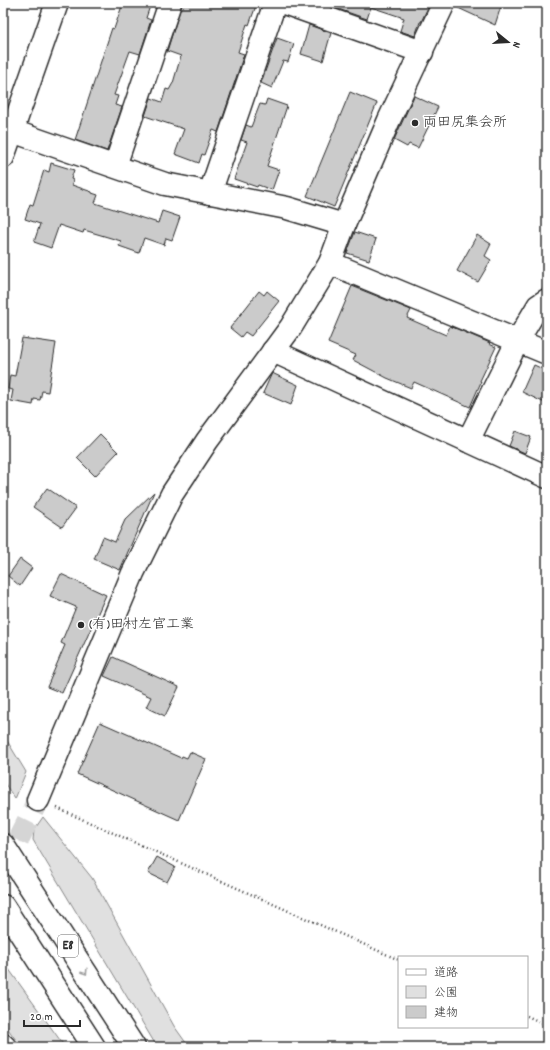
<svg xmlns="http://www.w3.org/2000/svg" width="550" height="1050" font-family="Dekko,'Klee One',sans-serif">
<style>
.green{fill:#e0e0e0;stroke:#868686}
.building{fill:#cbcbcb;stroke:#2b2b2b}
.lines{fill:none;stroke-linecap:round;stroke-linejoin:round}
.minor-tunnel{stroke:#d5d5d5;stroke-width:22;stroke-dasharray:22 11;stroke-linecap:butt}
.minor-casing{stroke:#2b2b2b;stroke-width:25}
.highway-casing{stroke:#2b2b2b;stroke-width:25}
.path{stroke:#2b2b2b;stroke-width:2.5;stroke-dasharray:1 3;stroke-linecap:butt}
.minor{stroke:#fff;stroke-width:22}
.highway{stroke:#fff;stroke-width:22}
.oneway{stroke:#a0a0a0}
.poi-dot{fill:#2b2b2b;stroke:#fff;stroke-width:1.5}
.labels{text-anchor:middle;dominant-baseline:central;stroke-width:3;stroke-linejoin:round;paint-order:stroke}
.shield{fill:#fff;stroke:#6b6b6b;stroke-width:1}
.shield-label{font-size:13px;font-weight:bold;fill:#2b2b2b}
.poi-label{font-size:14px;fill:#2b2b2b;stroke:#fff;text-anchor:start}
</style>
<rect width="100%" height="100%" fill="#fff"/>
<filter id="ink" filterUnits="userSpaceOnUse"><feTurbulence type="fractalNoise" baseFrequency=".025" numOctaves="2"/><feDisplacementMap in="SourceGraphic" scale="8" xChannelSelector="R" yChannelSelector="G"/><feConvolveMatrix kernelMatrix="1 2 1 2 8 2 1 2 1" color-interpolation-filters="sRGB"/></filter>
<g filter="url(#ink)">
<g class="green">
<path d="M 3,734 L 26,772 L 15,799 L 3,781 Z"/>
<path d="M 43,817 L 92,878 L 174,1026 L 189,1047 L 157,1047 L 33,840 L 34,830 Z"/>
<path d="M 3,961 L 65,1047 L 21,1047 L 3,1022 Z"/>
</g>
<g class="building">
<path d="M 123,3 L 151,3 L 146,18 L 151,20 L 140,54 L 130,51 L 114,95 L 118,96 L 115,105 L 122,107 L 107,151 L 75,140 L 112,28 L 114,29 Z"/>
<path d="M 182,3 L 257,3 L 249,25 L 247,24 L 238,52 L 244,54 L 218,132 L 213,130 L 204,155 L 202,154 L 199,163 L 175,154 L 184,129 L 145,116 L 151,98 L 162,102 L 166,89 L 169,90 L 173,83 L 181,56 L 167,51 Z"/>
<path d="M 321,3 L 430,3 L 421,22 L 420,22 L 415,36 L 400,31 L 404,18 L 371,7 L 367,19 Z"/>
<path d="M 456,3 L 502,3 L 495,25 L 456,7 Z"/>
<path d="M 309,25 L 331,33 L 323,61 L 301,54 Z"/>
<path d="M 277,38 L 294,44 L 288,62 L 283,61 L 272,88 L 261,83 Z"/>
<path d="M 350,92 L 377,103 L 334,207 L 307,196 Z"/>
<path d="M 414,96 L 438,107 L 418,148 L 409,144 L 407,147 L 394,140 Z"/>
<path d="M 267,99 L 287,106 L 267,166 L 279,170 L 272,190 L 258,185 L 257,187 L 234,179 L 247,142 L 241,140 L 246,125 L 251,127 L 260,104 L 265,105 Z"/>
<path d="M 51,163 L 74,170 L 71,179 L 73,180 L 72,185 L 92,192 L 92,193 L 98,195 L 95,203 L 158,223 L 162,211 L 180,217 L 172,240 L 166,238 L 164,245 L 144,238 L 139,253 L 119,246 L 121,241 L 84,230 L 83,233 L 59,225 L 51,248 L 34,242 L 40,224 L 25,219 L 30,204 L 33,205 L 44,170 L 49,172 Z"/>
<path d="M 355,232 L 376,239 L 369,260 L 347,253 Z"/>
<path d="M 477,235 L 491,244 L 485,256 L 491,260 L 478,282 L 457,271 Z"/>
<path d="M 352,286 L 411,310 L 407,318 L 446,335 L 450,326 L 490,343 L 489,344 L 496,347 L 480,381 L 481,382 L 470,407 L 414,382 L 411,388 L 387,378 L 353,360 L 356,355 L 328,343 Z"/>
<path d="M 259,291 L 264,295 L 267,291 L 279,301 L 251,336 L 245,332 L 241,337 L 230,328 Z"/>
<path d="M 22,338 L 56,343 L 48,392 L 42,391 L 40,400 L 34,399 L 33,405 L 11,401 L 13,390 L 8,389 L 10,375 L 15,376 Z"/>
<path d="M 534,365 L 547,371 L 547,404 L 522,392 Z"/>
<path d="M 272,373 L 298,385 L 291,405 L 263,393 Z"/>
<path d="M 515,431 L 531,437 L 525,453 L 509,446 Z"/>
<path d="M 100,434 L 118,452 L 95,476 L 77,458 Z"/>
<path d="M 47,488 L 76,508 L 62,527 L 33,507 Z"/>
<path d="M 154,492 L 120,570 L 94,559 L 103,537 L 115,542 L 125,520 Z"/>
<path d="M 20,559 L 32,568 L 20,586 L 8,576 Z"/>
<path d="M 61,574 L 106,595 L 62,693 L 47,687 L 65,645 L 61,643 L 76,607 L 50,596 Z"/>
<path d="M 113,657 L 179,687 L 165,716 L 146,707 L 151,697 L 104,676 Z"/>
<path d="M 100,722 L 181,758 L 182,756 L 187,758 L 190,752 L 206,759 L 179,820 L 77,774 Z"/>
<path d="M 157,857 L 175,867 L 167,882 L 148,873 Z"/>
</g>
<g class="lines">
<path class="minor-tunnel" d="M 3,870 L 38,800"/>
<g class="minor-casing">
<g id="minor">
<path d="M 284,3 L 422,52"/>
<path d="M 12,131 L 165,184 L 287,208 L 344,225"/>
<path d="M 3,157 L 57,3"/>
<path d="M 115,166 L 170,3"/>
<path d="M 210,193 L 275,3"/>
<path d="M 330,263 L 547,353"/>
<path d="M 273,351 L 547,477"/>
<path d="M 468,441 L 518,340 L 538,306 L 547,300"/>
<path d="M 38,800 L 133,573 L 172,494 L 207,441 L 291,327 L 330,263 L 344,225 L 389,120 L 444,3"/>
<path d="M 3,1045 L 5,1047"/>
</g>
</g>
<g class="highway-casing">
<g id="highway">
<path d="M 3,845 L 134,1047"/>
<path d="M 3,906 L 94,1047"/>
</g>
</g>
<g class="path">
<path d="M 57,808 L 399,960"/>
<path d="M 527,1016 L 547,1025"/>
</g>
<use href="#minor" class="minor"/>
<use href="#highway" class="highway"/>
</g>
<defs><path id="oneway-chevron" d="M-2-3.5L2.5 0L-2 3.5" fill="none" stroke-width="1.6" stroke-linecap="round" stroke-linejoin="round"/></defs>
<use class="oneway" href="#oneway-chevron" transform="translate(85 972) rotate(57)"/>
</g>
<g class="poi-dot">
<circle cx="415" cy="123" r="4"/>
<circle cx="81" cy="625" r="4"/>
</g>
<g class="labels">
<rect class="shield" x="58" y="935" width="20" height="22" rx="3"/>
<g class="shield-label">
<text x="68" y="946">E8</text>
</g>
<g class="poi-label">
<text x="423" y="123">両田尻集会所</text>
<text x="89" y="625">(有)田村左官工業</text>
</g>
</g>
<rect width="550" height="1050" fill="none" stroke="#fff" stroke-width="16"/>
<rect x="8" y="8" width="534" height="1034" fill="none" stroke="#2b2b2b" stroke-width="1.5" filter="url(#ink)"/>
<rect x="398" y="956" width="130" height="72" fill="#ffffff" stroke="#aaaaaa"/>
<rect x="406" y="969" width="20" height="6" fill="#ffffff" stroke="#aaaaaa"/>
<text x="434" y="976" font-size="12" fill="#2b2b2b">道路</text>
<rect x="406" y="986" width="20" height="12" fill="#e0e0e0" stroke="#aaaaaa"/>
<text x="434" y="996" font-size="12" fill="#2b2b2b">公園</text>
<rect x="406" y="1006" width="20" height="12" fill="#cbcbcb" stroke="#aaaaaa"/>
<text x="434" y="1016" font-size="12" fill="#2b2b2b">建物</text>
<g transform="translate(508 42) rotate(108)" stroke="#ffffff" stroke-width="3" paint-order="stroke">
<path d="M0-3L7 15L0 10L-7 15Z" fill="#2b2b2b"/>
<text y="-6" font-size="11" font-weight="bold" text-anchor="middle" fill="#2b2b2b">N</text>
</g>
<path d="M24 1020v6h56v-6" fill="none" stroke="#2b2b2b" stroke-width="2"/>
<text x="30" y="1020" font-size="12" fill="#2b2b2b" stroke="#ffffff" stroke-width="3" paint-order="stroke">20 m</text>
</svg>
